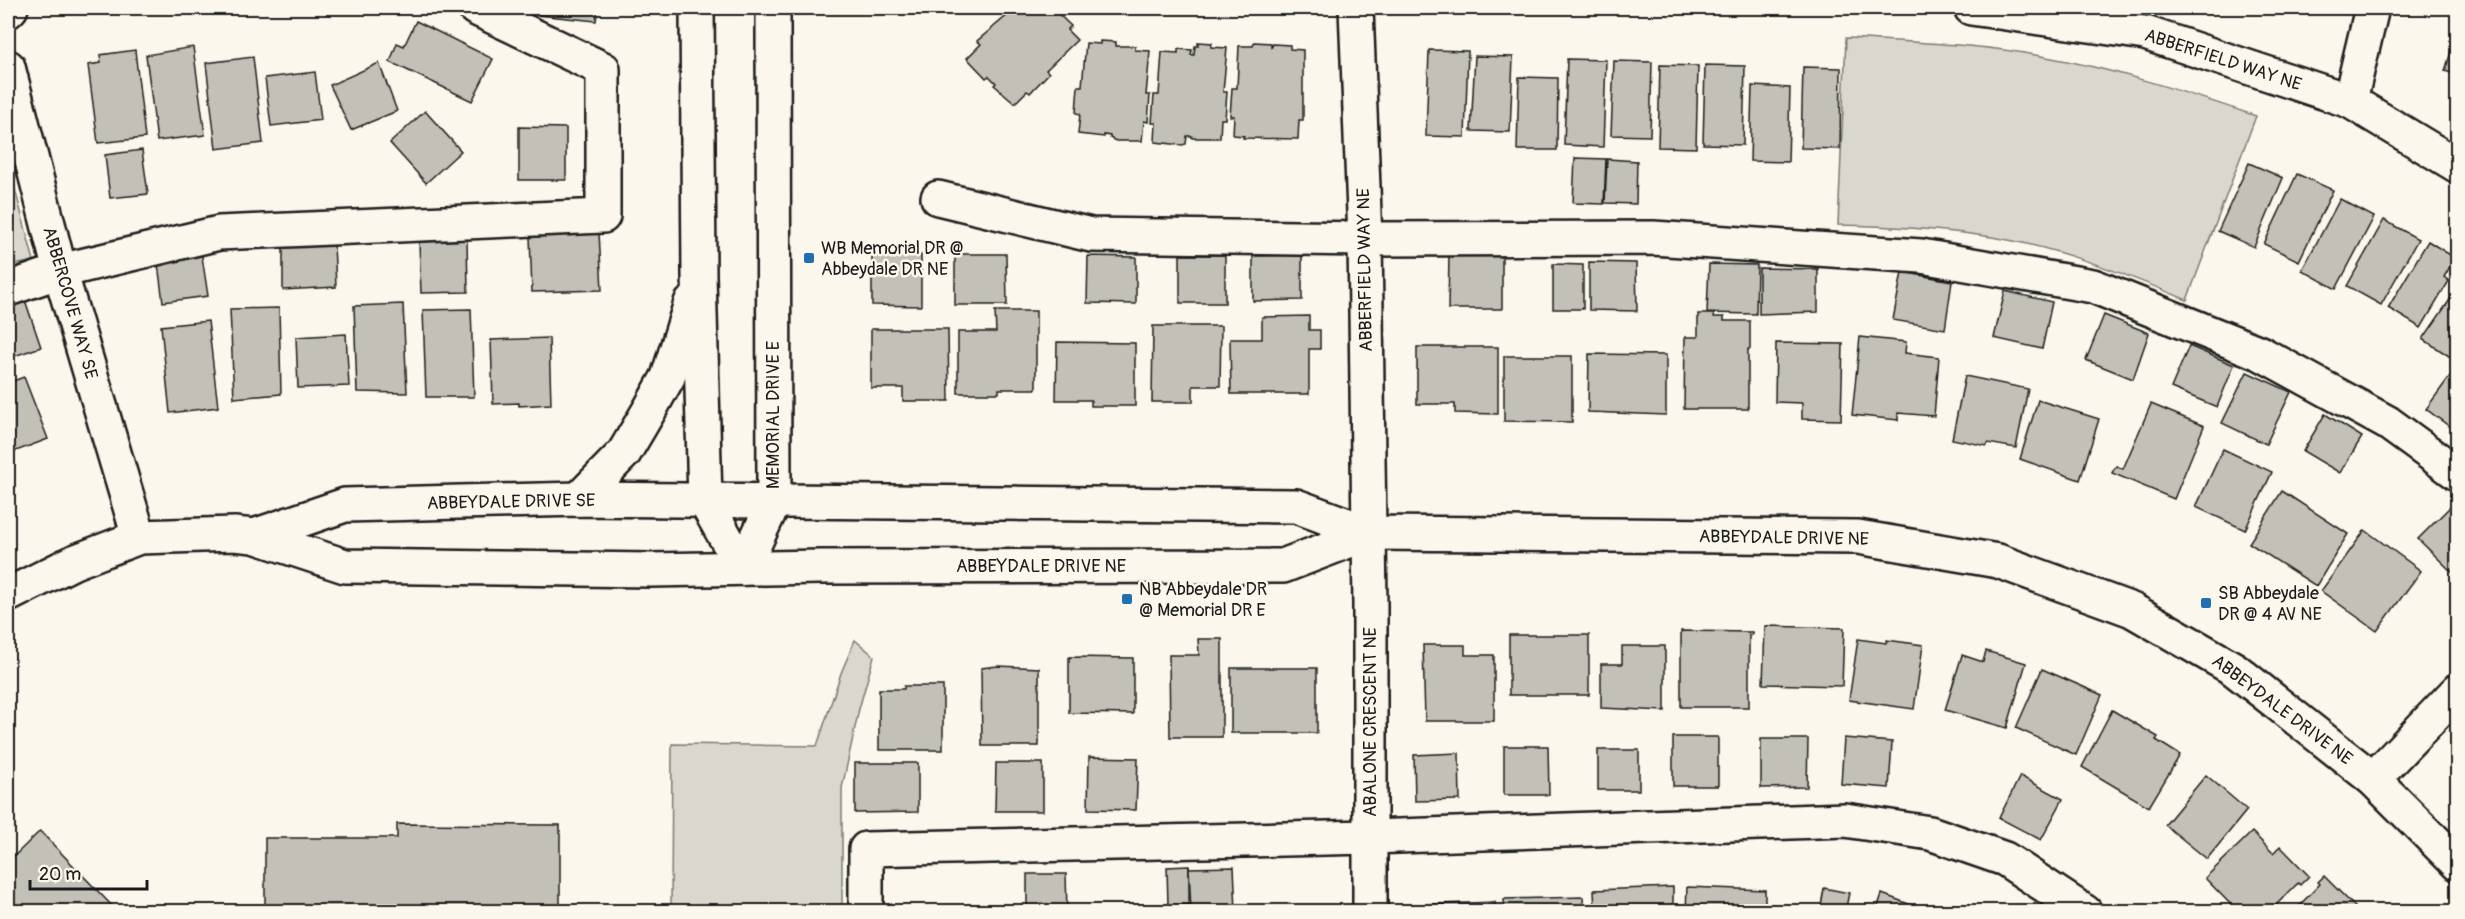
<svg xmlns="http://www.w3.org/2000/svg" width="2465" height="919" font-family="Pangolin,sans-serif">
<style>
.green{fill:#dad7ce;stroke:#7b7a75;stroke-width:1.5}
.building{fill:#c3c0b8;stroke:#1c1c1c;stroke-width:1.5}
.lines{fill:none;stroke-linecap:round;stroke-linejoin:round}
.minor-casing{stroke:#1c1c1c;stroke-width:38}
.minor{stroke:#fbf7ec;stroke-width:33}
.poi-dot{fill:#1f6fb2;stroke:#fbf7ec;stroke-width:2}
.labels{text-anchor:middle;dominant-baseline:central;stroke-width:5;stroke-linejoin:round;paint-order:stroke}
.street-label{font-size:18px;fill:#1c1c1c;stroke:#fbf7ec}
.poi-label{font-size:18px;fill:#1c1c1c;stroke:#fbf7ec;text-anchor:start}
</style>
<rect width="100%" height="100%" fill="#fbf7ec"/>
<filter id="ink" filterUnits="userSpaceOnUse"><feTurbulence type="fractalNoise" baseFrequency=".0167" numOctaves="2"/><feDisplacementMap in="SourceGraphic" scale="12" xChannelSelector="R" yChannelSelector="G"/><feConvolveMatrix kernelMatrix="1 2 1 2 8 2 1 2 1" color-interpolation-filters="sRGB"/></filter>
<g filter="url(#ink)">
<g class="green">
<path d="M 1846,38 C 1911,42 1977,44 2041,56 C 2115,69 2185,92 2256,116 L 2187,300 C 2123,273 2055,246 1985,236 C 1937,229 1887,226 1838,225 Z"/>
<path d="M 8,163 L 34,261 L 8,266 Z"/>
<path d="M 855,640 L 874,656 L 859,709 L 842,788 L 842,911 L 671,911 L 672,744 L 817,746 L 841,673 Z"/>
</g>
<g class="building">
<path d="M 539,8 L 598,8 L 596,21 L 538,15 Z"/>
<path d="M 1016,8 L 1052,8 L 1071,26 L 1067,30 L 1077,40 L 1046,70 L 1049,73 L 1030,93 L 1027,91 L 1015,103 L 994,85 L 996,83 L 989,76 L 986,78 L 967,58 L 981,44 L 977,41 Z"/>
<path d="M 416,21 L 493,59 L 472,101 L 390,62 L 397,43 L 404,46 Z"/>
<path d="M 2457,33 L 2458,33 L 2458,75 L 2445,71 Z"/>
<path d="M 1100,41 L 1116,42 L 1116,46 L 1135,46 L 1135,50 L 1150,51 L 1146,95 L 1150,95 L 1148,122 L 1144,121 L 1142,141 L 1116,141 L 1110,138 L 1110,136 L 1104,135 L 1104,137 L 1078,134 L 1080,114 L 1076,113 L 1078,86 L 1082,86 L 1086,43 L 1100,44 Z"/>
<path d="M 1198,42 L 1212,43 L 1211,47 L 1227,48 L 1223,92 L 1227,92 L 1225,119 L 1221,119 L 1220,138 L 1192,138 L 1192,136 L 1187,136 L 1186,144 L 1182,145 L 1155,142 L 1156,123 L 1152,123 L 1154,95 L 1159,95 L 1162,52 L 1178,53 L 1178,49 L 1192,50 L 1191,55 L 1194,55 L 1195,46 L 1198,46 Z"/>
<path d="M 1254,42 L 1271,43 L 1271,48 L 1273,44 L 1290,45 L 1290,49 L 1303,50 L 1303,120 L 1299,120 L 1298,139 L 1243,138 L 1244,136 L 1233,135 L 1234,116 L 1230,116 L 1232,88 L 1237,88 L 1239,46 L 1253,46 Z"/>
<path d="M 193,47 L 205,135 L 157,141 L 146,55 Z"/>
<path d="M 135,50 L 145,138 L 98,143 L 88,65 L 101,63 L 100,55 Z"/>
<path d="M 1429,50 L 1468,51 L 1465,137 L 1426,136 Z"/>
<path d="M 1475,56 L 1513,57 L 1510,132 L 1471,131 Z"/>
<path d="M 253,57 L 263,143 L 216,149 L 206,63 Z"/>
<path d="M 1567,59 L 1606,60 L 1603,147 L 1564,145 Z"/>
<path d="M 1614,61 L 1652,62 L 1650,136 L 1611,135 Z"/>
<path d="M 379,63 L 397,111 L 351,130 L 330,85 Z"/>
<path d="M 1660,65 L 1698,66 L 1696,148 L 1658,147 Z"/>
<path d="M 1705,65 L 1745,66 L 1743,145 L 1703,144 Z"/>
<path d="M 1803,67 L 1841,68 L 1840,149 L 1801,148 Z"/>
<path d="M 315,72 L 321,120 L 271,126 L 265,78 Z"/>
<path d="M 1519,77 L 1558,78 L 1557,150 L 1517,150 Z"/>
<path d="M 1752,86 L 1790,88 L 1788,162 L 1750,161 Z"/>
<path d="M 425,111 L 461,151 L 426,183 L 390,143 Z"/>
<path d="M 519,127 L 566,128 L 566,180 L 519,180 Z"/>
<path d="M 142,150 L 148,194 L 110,198 L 105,155 Z"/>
<path d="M 1575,158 L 1606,159 L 1604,204 L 1573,203 Z"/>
<path d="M 1607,159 L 1637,161 L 1636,204 L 1605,203 Z"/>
<path d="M 2249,163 L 2283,178 L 2254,247 L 2218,231 Z"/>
<path d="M 2297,174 L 2333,190 L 2299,261 L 2264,244 Z"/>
<path d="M 2340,199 L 2374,217 L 2336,289 L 2302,270 Z"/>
<path d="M 2384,220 L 2418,239 L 2381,305 L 2347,286 Z"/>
<path d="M 599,233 L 602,290 L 532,292 L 530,236 Z"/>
<path d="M 467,240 L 468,292 L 421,293 L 419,242 Z"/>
<path d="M 2428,241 L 2455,258 L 2444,277 L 2449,281 L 2421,328 L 2388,308 Z"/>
<path d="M 334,244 L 336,287 L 283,290 L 283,246 Z"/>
<path d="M 201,250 L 208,296 L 163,302 L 157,256 Z"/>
<path d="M 872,254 L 921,255 L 921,306 L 872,305 Z"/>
<path d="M 955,254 L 1006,254 L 1007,305 L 955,305 Z"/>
<rect x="1180" y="255" width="45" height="48"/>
<path d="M 1302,255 L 1302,300 L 1253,301 L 1253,256 Z"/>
<path d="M 1449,255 L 1502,256 L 1502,309 L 1448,309 Z"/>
<path d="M 1088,256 L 1136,257 L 1136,304 L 1087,303 Z"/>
<path d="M 1589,262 L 1636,263 L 1637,311 L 1589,310 Z"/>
<path d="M 1553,264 L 1583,265 L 1583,309 L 1553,309 Z"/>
<path d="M 1709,264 L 1757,265 L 1756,314 L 1707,313 Z"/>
<path d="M 1759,268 L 1818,269 L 1818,312 L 1759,314 Z"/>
<path d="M 1902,272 L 1952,281 L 1945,329 L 1893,320 Z"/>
<path d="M 2458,288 L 2458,356 L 2455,360 L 2423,339 Z"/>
<path d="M 2005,291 L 2052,302 L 2042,349 L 1994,338 Z"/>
<path d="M 25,300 L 41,347 L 8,358 L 8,306 Z"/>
<path d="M 403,304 L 407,393 L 357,392 L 354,306 Z"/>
<path d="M 279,308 L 281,394 L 234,398 L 230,309 Z"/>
<path d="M 471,309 L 474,397 L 426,397 L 423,310 Z"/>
<path d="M 995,311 L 1036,311 L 1036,389 L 999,389 L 999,393 L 958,393 L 958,332 L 996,332 Z"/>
<path d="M 1698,314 L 1714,314 L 1714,317 L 1724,317 L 1724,321 L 1750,321 L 1750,349 L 1748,349 L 1748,409 L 1684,409 L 1685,337 L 1698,337 Z"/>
<path d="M 2104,315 L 2149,333 L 2133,379 L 2086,360 Z"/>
<path d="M 1309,316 L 1309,330 L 1320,330 L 1320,349 L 1309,349 L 1309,394 L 1231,394 L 1230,339 L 1262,339 L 1262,317 Z"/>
<path d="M 208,321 L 218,407 L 170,413 L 161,326 Z"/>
<path d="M 1153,326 L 1221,326 L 1220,386 L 1193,386 L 1193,402 L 1152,402 Z"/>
<path d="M 871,329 L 948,329 L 949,401 L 903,401 L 903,388 L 871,388 Z"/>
<path d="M 346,334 L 349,386 L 298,388 L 296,337 Z"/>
<path d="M 1860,337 L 1906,342 L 1905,353 L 1939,357 L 1934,416 L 1898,413 L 1898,420 L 1852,415 Z"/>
<path d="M 549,338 L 551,404 L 519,406 L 519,403 L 493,404 L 491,340 Z"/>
<path d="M 1057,342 L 1135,343 L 1135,406 L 1091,406 L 1091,400 L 1056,400 Z"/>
<path d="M 1776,343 L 1843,344 L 1841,420 L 1802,419 L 1802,403 L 1775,402 Z"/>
<path d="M 2189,346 L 2234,365 L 2217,407 L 2171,388 Z"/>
<path d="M 1417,347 L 1498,347 L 1498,414 L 1455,413 L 1455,404 L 1417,404 Z"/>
<path d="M 1589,354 L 1666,355 L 1666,415 L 1588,412 Z"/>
<path d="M 1504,356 L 1572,356 L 1572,422 L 1504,421 Z"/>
<path d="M 2247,372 L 2291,392 L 2266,444 L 2222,423 Z"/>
<path d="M 2453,372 L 2458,375 L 2457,432 L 2426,409 Z"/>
<path d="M 1965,376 L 2028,389 L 2016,448 L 1988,443 L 1987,446 L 1952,439 Z"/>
<path d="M 24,377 L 48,439 L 8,454 L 8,383 Z"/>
<path d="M 2038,400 L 2099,419 L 2080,480 L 2020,459 Z"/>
<path d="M 2151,404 L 2204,426 L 2174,499 L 2112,473 L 2116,466 L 2123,469 Z"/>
<path d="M 2325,414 L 2362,437 L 2340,473 L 2303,451 Z"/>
<path d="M 2223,449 L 2272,472 L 2245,530 L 2196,507 Z"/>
<path d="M 2282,491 L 2348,534 L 2316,586 L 2249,543 Z"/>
<path d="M 2453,504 L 2458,508 L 2458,572 L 2455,575 L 2418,539 Z"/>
<path d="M 2365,530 L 2421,571 L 2377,631 L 2321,591 Z"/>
<path d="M 1765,626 L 1844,628 L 1842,686 L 1763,684 Z"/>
<path d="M 1681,631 L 1752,632 L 1752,635 L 1749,635 L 1749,707 L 1681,707 Z"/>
<rect x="1509" y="635" width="80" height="60"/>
<path d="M 1198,639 L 1222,639 L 1222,737 L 1170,737 L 1169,655 L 1199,655 Z"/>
<path d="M 1858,639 L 1886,643 L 1887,640 L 1923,645 L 1914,709 L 1849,700 Z"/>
<path d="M 1423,645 L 1465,645 L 1465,655 L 1494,655 L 1494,721 L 1425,721 Z"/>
<path d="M 1622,646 L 1665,646 L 1665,711 L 1601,708 L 1601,664 L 1622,664 Z"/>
<path d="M 1986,651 L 2026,663 L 2007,728 L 1945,710 L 1962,655 L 1983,662 Z"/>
<path d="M 1069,657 L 1133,658 L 1133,714 L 1069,713 Z"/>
<path d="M 998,666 L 1039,668 L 1039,746 L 982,746 L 981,668 Z"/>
<rect x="1231" y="668" width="86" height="65"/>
<path d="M 2042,669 L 2102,695 L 2076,755 L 2016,728 Z"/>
<path d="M 904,686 L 943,686 L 943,750 L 879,750 L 879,689 L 904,689 Z"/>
<path d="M 2112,710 L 2158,737 L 2156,740 L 2180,755 L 2149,807 L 2082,767 Z"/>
<rect x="1673" y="737" width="45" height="49"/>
<path d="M 1844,738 L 1892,742 L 1889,788 L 1841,784 Z"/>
<path d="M 1761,739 L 1808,739 L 1807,787 L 1761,788 Z"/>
<path d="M 1504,746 L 1548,746 L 1549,795 L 1504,795 Z"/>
<rect x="1598" y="750" width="41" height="40"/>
<path d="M 1459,753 L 1460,800 L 1415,801 L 1414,755 Z"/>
<path d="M 1089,757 L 1138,758 L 1136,810 L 1088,809 Z"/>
<path d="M 855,763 L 918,763 L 918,812 L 855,813 Z"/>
<path d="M 996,763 L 1043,763 L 1043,811 L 995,811 Z"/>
<path d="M 2206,775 L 2247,810 L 2207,859 L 2165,825 Z"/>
<path d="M 2020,776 L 2063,799 L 2041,840 L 1999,818 Z"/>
<path d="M 397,824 L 560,825 L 560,912 L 265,912 L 265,838 L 397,838 Z"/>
<path d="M 40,831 L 116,910 L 114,912 L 8,912 L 8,862 Z"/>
<path d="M 2252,832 L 2273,853 L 2280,846 L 2309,876 L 2300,885 L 2298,883 L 2269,912 L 2238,912 L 2205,878 Z"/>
<path d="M 1189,866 L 1189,905 L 1168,905 L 1167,867 Z"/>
<path d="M 1234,867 L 1236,911 L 1191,912 L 1189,868 Z"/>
<path d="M 1027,874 L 1066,874 L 1067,912 L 1027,912 Z"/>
<path d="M 2324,876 L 2356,908 L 2356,912 L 2293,912 L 2320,884 L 2318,882 Z"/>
<path d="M 1673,887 L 1673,912 L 1595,912 L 1594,890 Z"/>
<path d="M 1687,887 L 1765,890 L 1765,912 L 1686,912 Z"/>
<path d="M 1824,888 L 1849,893 L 1845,912 L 1820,912 Z"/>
<path d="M 1882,894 L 1930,912 L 1876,912 Z"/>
<path d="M 1583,897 L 1584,912 L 1505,912 L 1504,899 Z"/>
<path d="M 1495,902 L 1495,912 L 1416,912 L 1416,905 Z"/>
<path d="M 1305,908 L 1306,912 L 1259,912 L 1258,909 Z"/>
</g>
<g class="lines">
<g class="minor-casing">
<g id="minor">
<path d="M 697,8 L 699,275 L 705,501 L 743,568"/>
<path d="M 1356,8 L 1365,239 L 1370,605 L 1370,912"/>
<path d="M 1971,8 L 2145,33 L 2350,101 L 2458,166"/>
<path d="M 8,11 L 11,8"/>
<path d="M 8,67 L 60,271 L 139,537"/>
<path d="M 2350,101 L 2372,8"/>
<path d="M 938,198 L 1091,235 L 1365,239 L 1653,238 L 1921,256 L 2093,286 L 2260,353 L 2388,423 L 2458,474"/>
<path d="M 8,289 L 60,271 L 219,233 L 603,216 L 603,69 L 475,8"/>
<path d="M 579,499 L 624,453 L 650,409 L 668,377 L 691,303"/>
<path d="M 254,536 L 345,505 L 579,499 L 1296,506 L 1369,533 L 1858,537 L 1998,561 L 2132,610 L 2234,669 L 2373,779 L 2458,864"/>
<path d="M 743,568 L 774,502 L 773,8"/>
<path d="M 8,595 L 74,562 L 139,537 L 234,534 L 254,536 L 345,566 L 651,570 L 820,567 L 1283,566 L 1369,533"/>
<path d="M 2373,779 L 2458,690"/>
<path d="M 866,912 L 866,849 L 1370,837 L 1845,820 L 1930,833 L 2005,859 L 2085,912"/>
</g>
</g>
<use href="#minor" class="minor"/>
</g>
</g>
<g class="poi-dot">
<rect x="803" y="252" width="12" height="12" rx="3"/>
<rect x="1121" y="593" width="12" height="12" rx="3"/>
<rect x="2200" y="597" width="12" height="12" rx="3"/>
</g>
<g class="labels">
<g class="street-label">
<text transform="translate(2223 60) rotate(18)">ABBERFIELD WAY NE</text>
<text transform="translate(1365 270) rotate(-91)">ABBERFIELD WAY NE</text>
<text transform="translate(70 303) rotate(74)">ABBERCOVE WAY SE</text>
<text transform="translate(773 415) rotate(-90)">MEMORIAL DRIVE E</text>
<text transform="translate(511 502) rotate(-1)">ABBEYDALE DRIVE SE</text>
<text transform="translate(1784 538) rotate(1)">ABBEYDALE DRIVE NE</text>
<text x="1041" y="566">ABBEYDALE DRIVE NE</text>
<text transform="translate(2282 710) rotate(37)">ABBEYDALE DRIVE NE</text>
<text transform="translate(1370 722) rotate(-90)">ABALONE CRESCENT NE</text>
</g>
<g class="poi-label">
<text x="821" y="248">WB Memorial DR @<tspan x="821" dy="21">Abbeydale DR NE</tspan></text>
<text x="1139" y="589">NB Abbeydale DR<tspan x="1139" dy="21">@ Memorial DR E</tspan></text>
<text x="2218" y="593">SB Abbeydale<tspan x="2218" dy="21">DR @ 4 AV NE</tspan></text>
</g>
</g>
<rect width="2465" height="919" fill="none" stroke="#fbf7ec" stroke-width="30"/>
<rect x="15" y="15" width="2435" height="889" fill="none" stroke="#1c1c1c" stroke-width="2" filter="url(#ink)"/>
<path d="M30 880v9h117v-9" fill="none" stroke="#1c1c1c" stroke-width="3"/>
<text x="39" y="880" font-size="18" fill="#1c1c1c" stroke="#fbf7ec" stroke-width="4.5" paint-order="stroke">20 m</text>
</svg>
